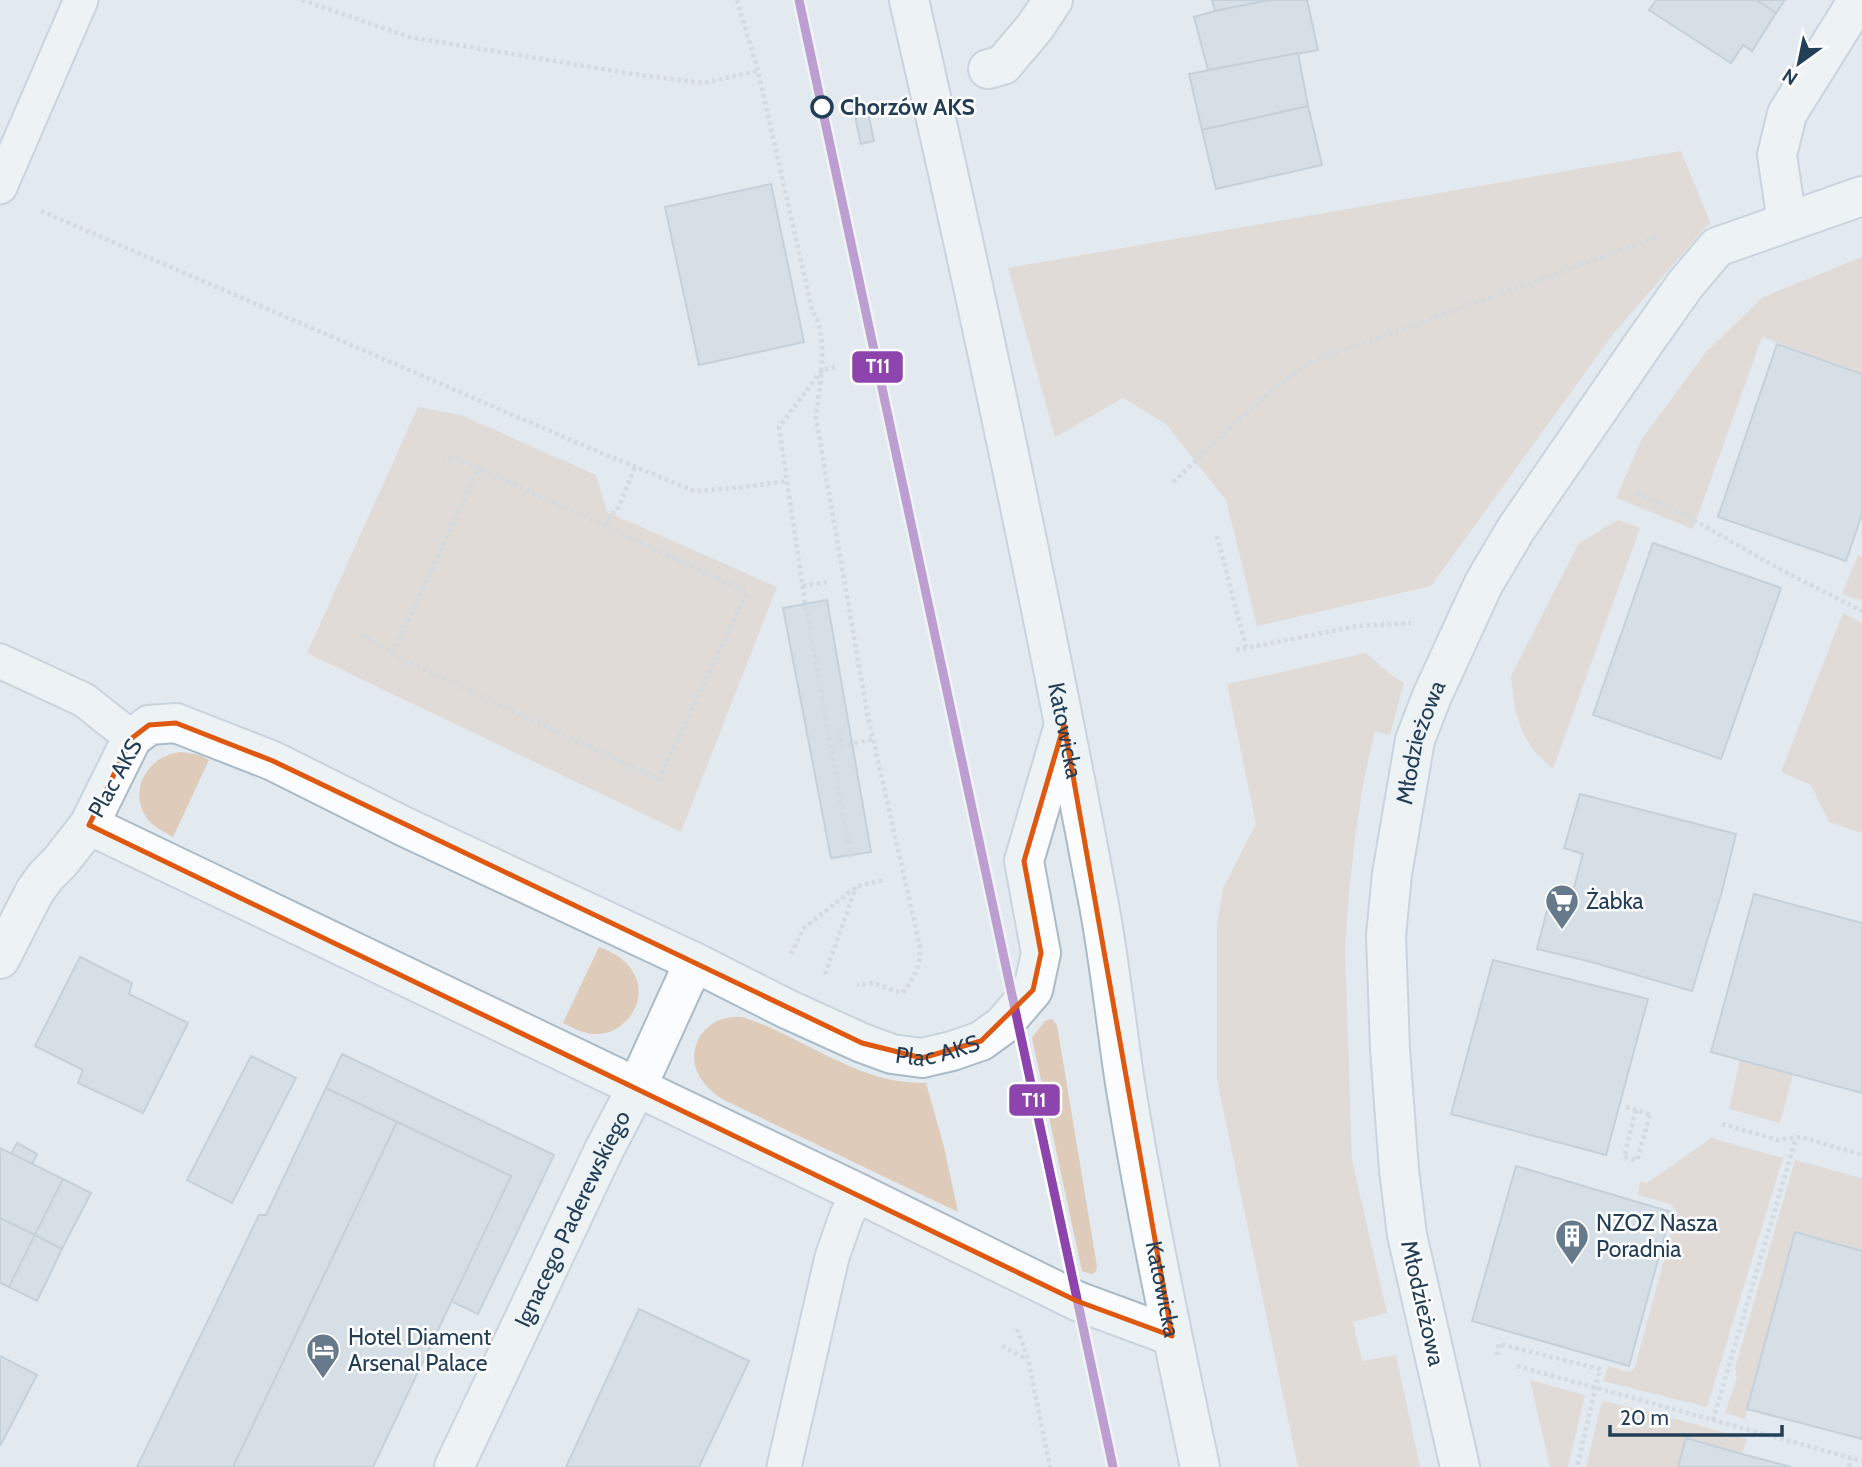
<svg xmlns="http://www.w3.org/2000/svg" width="1862" height="1467" font-family="Cabin,sans-serif">
<style>
.green{fill:#decbba}
.building{fill:#c7d3dc;stroke:#a3b3c0;stroke-width:2}
.lines{fill:none;stroke-linecap:round;stroke-linejoin:round}
.lane-casing{stroke:#aabac7;stroke-width:37}
.street-casing{stroke:#aabac7;stroke-width:42}
.secondary-casing{stroke:#aabac7;stroke-width:42}
.path{stroke:#c3c9ce;stroke-width:4.5;stroke-dasharray:3.5 3.5;stroke-linecap:butt}
.lane{stroke:#fbfcfd;stroke-width:33}
.street{stroke:#fbfcfd;stroke-width:38}
.secondary{stroke:#fbfcfd;stroke-width:38}
.tram-1-casing{stroke:#fff;stroke-width:14}
.tram-1{stroke:#8e44ad;stroke-width:9}
.marked{fill:none;stroke:#de5810;stroke-width:5;stroke-linejoin:round}
.stop-dot{fill:#fff;stroke:#233f57;stroke-width:3.5}
.labels{text-anchor:middle;dominant-baseline:central;stroke-width:5;stroke-linejoin:round;paint-order:stroke}
.stop-label{font-size:23px;font-weight:bold;fill:#233f57;stroke:#fff;text-anchor:start}
.street-label{font-size:23px;fill:#233f57;stroke:#fff}
.poi-label{font-size:23px;fill:#233f57;stroke:#fff;text-anchor:start}
.line-badge{stroke:#fff;stroke-width:2.5}
.badge-label{font-size:19px;text-anchor:middle;font-weight:bold;fill:#fff}
</style>
<rect width="100%" height="100%" fill="#e2e9ef"/>
<g class="green">
<path d="M 1681,151 L 1710,222 L 1613,334 L 1431,586 L 1257,626 L 1226,500 L 1166,424 L 1123,398 L 1055,437 L 1008,268 Z"/>
<path d="M 1862,257 L 1862,373 L 1762,337 L 1693,529 L 1616,498 L 1642,439 L 1706,352 L 1763,297 Z"/>
<path d="M 418,407 L 461,415 L 596,475 L 607,512 L 777,587 L 681,832 L 307,653 Z"/>
<path d="M 1618,520 L 1640,528 L 1553,769 L 1534,751 L 1524,735 L 1515,710 L 1511,676 L 1579,543 Z"/>
<path d="M 1858,555 L 1862,557 L 1862,601 L 1842,594 Z"/>
<path d="M 1843,613 L 1862,623 L 1862,833 L 1829,822 L 1811,785 L 1781,772 Z"/>
<path d="M 1366,653 L 1390,674 L 1404,683 L 1390,735 L 1375,731 L 1363,784 L 1355,839 L 1349,893 L 1345,948 L 1352,1160 L 1387,1313 L 1353,1322 L 1362,1361 L 1396,1355 L 1420,1467 L 1298,1467 L 1217,1080 L 1217,924 L 1223,888 L 1256,824 L 1227,684 Z"/>
<path d="M 181,752 L 200,755 L 209,760 L 173,837 C 163,831 152,826 146,817 C 128,788 149,755 181,752 Z"/>
<path d="M 599,947 C 615,953 629,961 636,978 C 647,1005 622,1036 594,1034 C 582,1033 573,1028 563,1023 Z"/>
<path d="M 742,1017 C 805,1037 858,1085 926,1083 L 944,1147 L 958,1212 L 722,1099 C 701,1085 686,1063 699,1038 C 704,1030 711,1023 720,1020 C 727,1017 735,1017 742,1017 Z"/>
<path d="M 1052,1019 L 1057,1025 L 1097,1267 L 1096,1271 L 1092,1274 L 1082,1271 L 1032,1038 L 1045,1021 Z"/>
<path d="M 1740,1060 L 1793,1075 L 1780,1123 L 1729,1109 Z"/>
<path d="M 1711,1138 L 1783,1158 L 1707,1407 L 1603,1381 L 1608,1366 L 1627,1372 L 1630,1372 L 1635,1367 L 1677,1212 L 1670,1204 L 1638,1195 L 1640,1182 L 1647,1183 Z"/>
<path d="M 1795,1160 L 1862,1178 L 1862,1251 L 1795,1233 L 1745,1419 L 1725,1413 L 1737,1378 L 1735,1368 Z"/>
<path d="M 1530,1380 L 1585,1395 L 1568,1467 L 1550,1467 Z"/>
<path d="M 1602,1401 L 1651,1412 L 1747,1439 L 1742,1454 L 1686,1438 L 1678,1467 L 1586,1467 Z"/>
</g>
<g class="building">
<path d="M 1212,0 L 1270,0 L 1215,11 Z"/>
<path d="M 1270,0 L 1307,0 L 1318,50 L 1208,70 L 1194,17 L 1215,11 Z"/>
<path d="M 1656,0 L 1757,0 L 1776,13 L 1752,51 L 1743,45 L 1731,63 L 1649,10 Z"/>
<path d="M 1757,0 L 1785,0 L 1776,13 Z"/>
<path d="M 1298,53 L 1308,106 L 1202,130 L 1189,74 Z"/>
<path d="M 866,103 L 874,141 L 861,144 L 853,106 Z"/>
<path d="M 1308,106 L 1322,165 L 1216,189 L 1202,130 Z"/>
<path d="M 771,184 L 804,342 L 699,365 L 665,207 Z"/>
<path d="M 1777,344 L 1862,374 L 1862,514 L 1846,561 L 1718,517 Z"/>
<path d="M 1653,543 L 1781,588 L 1721,759 L 1593,715 Z"/>
<path d="M 827,600 L 871,852 L 831,858 L 783,608 Z"/>
<path d="M 1580,794 L 1736,834 L 1722,891 L 1692,991 L 1588,961 L 1537,949 L 1551,895 L 1571,899 L 1583,854 L 1564,848 Z"/>
<path d="M 1754,894 L 1862,923 L 1862,1093 L 1711,1052 Z"/>
<path d="M 80,957 L 132,983 L 129,994 L 188,1023 L 143,1113 L 78,1083 L 83,1070 L 35,1046 Z"/>
<path d="M 1493,960 L 1648,999 L 1606,1155 L 1451,1114 Z"/>
<path d="M 342,1054 L 554,1155 L 478,1314 L 451,1301 L 511,1176 L 326,1088 Z"/>
<path d="M 251,1056 L 296,1078 L 232,1203 L 187,1180 Z"/>
<path d="M 326,1088 L 397,1122 L 233,1467 L 137,1467 L 259,1215 L 266,1215 Z"/>
<path d="M 397,1122 L 511,1176 L 373,1467 L 233,1467 Z"/>
<path d="M 17,1143 L 37,1154 L 32,1164 L 11,1154 Z"/>
<path d="M 0,1148 L 63,1179 L 35,1235 L 0,1218 Z"/>
<path d="M 1516,1166 L 1671,1212 L 1629,1366 L 1472,1321 Z"/>
<path d="M 63,1179 L 91,1193 L 62,1249 L 35,1235 Z"/>
<path d="M 0,1218 L 35,1235 L 9,1287 L 0,1283 Z"/>
<path d="M 1795,1232 L 1862,1251 L 1862,1439 L 1747,1409 Z"/>
<path d="M 35,1235 L 62,1249 L 37,1301 L 9,1287 Z"/>
<path d="M 639,1309 L 749,1361 L 699,1467 L 566,1467 Z"/>
<path d="M 0,1356 L 37,1375 L 0,1446 Z"/>
<path d="M 1686,1438 L 1742,1454 L 1791,1467 L 1678,1467 Z"/>
</g>
<g class="lines">
<g class="lane-casing">
<g id="lane">
<path d="M 0,187 L 81,0"/>
<path d="M 0,661 L 84,700 L 132,738"/>
<path d="M 784,1467 L 832,1257 L 846,1217 L 858,1193"/>
</g>
</g>
<g class="street-casing">
<g id="street">
<path d="M 988,69 L 1003,65 L 1035,27 L 1053,0"/>
<path d="M 1787,222 L 1777,155 L 1787,114 L 1858,0"/>
<path d="M 89,825 L 858,1193 L 1077,1301 L 1172,1336"/>
<path id="s1" d="M 0,959 L 35,891 L 46,876 L 60,862 L 89,825 L 132,738 L 149,725 L 176,723 L 273,761 L 405,827 L 694,962 L 787,1009 L 862,1043 L 892,1054 L 922,1058 L 952,1051 L 981,1041 L 1003,1025 L 1033,990 L 1041,953 L 1024,861 L 1064,725"/>
<path id="s2" d="M 454,1467 L 604,1150 L 637,1087 L 694,962"/>
<path id="s3" d="M 1460,1467 L 1407,1235 L 1399,1170 L 1390,1049 L 1386,936 L 1392,874 L 1415,740 L 1432,696 L 1484,583 L 1516,529 L 1644,343 L 1685,285 L 1717,247 L 1862,196"/>
</g>
</g>
<g class="secondary-casing">
<g id="secondary">
<path id="s4" d="M 909,0 C 978,301 1042,602 1099,905 C 1110,964 1116,1024 1125,1083 C 1146,1212 1173,1340 1200,1467"/>
</g>
</g>
<g class="path">
<path d="M 302,0 L 409,37 L 633,74 L 703,83 L 758,71"/>
<path d="M 737,0 L 758,71 L 812,310 C 830,336 819,388 816,418 L 867,712 L 920,947 C 920,966 915,978 902,993 L 873,983 L 857,985"/>
<path d="M 41,211 L 587,447 L 694,491 L 745,487 L 787,481"/>
<path d="M 892,356 L 903,353"/>
<path d="M 835,367 L 822,370 L 779,427 L 806,609 L 851,857"/>
<path d="M 1173,482 C 1217,442 1259,397 1309,363 L 1657,237"/>
<path d="M 1637,493 L 1683,514 L 1785,572 L 1862,611"/>
<path d="M 606,526 L 611,514 L 617,511 L 635,467"/>
<path d="M 1217,536 L 1246,647"/>
<path d="M 803,586 L 827,582"/>
<path d="M 362,635 L 406,661 L 659,779 L 747,592 L 479,468 L 443,456"/>
<path d="M 1236,650 L 1358,626 L 1411,623"/>
<path d="M 393,653 L 479,468"/>
<path d="M 839,731 L 842,746 L 873,739"/>
<path d="M 791,954 L 803,929 L 857,886 L 884,880"/>
<path d="M 825,974 L 856,887"/>
<path d="M 1626,1107 L 1652,1115"/>
<path d="M 1636,1110 L 1624,1157 L 1637,1160 L 1650,1115"/>
<path d="M 1722,1124 L 1778,1140 L 1801,1137 L 1862,1155"/>
<path d="M 1017,1329 L 1028,1359 L 1050,1467"/>
<path d="M 1002,1346 L 1027,1359"/>
<path d="M 1497,1355 L 1499,1344 L 1600,1369 L 1577,1467"/>
<path d="M 1517,1366 L 1862,1461"/>
<path d="M 1713,1420 L 1796,1138"/>
<path d="M 1849,1467 L 1851,1458"/>
</g>
<use href="#lane" class="lane"/>
<use href="#street" class="street"/>
<use href="#secondary" class="secondary"/>
<g class="tram-1-casing">
<path id="tram-1" d="M 799,0 L 1113,1467"/>
</g>
<use href="#tram-1" class="tram-1"/>
</g>
<path d="M0 0H1862V1467H0ZM 176,723 L 273,761 L 862,1043 L 922,1058 L 981,1041 L 1033,990 L 1041,953 L 1024,861 L 1064,725 L 1172,1336 L 1077,1301 L 89,825 L 132,738 L 149,725 Z" fill="#e2e9ef" fill-opacity=".55" fill-rule="evenodd"/>
<path class="marked" d="M 176,723 L 273,761 L 862,1043 L 922,1058 L 981,1041 L 1033,990 L 1041,953 L 1024,861 L 1064,725 L 1172,1336 L 1077,1301 L 89,825 L 132,738 L 149,725 Z"/>
<defs>
<g id="supermarket-pin" transform="scale(1.75)"><path d="M0 17L-7.5 6A9.5 9.5 0 1 1 7.5 6Z" fill="#667a8c" stroke="#fff"/><path d="M-6-5.5h2.5l.6 2H6L4.5 2H-2.5L-4.4-4H-6ZM-1.5 3.2a1.3 1.3 0 1 0 .1 0ZM3 3.2a1.3 1.3 0 1 0 .1 0Z" fill="#fff"/></g>
<g id="building-pin" transform="scale(1.75)"><path d="M0 17L-7.5 6A9.5 9.5 0 1 1 7.5 6Z" fill="#667a8c" stroke="#fff"/><path d="M-4-6H4V6H1V3H-1V6H-4ZM-2.5-4.3h1.7v1.8h-1.7ZM.8-4.3h1.7v1.8H.8ZM-2.5-1h1.7V.8h-1.7ZM.8-1h1.7V.8H.8Z" fill="#fff"/></g>
<g id="hotel-pin" transform="scale(1.75)"><path d="M0 17L-7.5 6A9.5 9.5 0 1 1 7.5 6Z" fill="#667a8c" stroke="#fff"/><path d="M-6-4.5h1.5V1H6V5H4.5V3h-9V5H-6ZM-4 0a1.8 1.8 0 1 1 3.6 0ZM.5 0V-2.5h3Q6-2.5 6 0Z" fill="#fff"/></g>
</defs>
<g fill-rule="evenodd">
<use href="#supermarket-pin" x="1562" y="901"/>
<use href="#building-pin" x="1572" y="1236"/>
<use href="#hotel-pin" x="323" y="1350"/>
</g>
<circle class="stop-dot" cx="822" cy="107" r="10"/>
<g class="labels">
<g class="stop-label">
<text x="840" y="107">Chorzów AKS</text>
</g>
<g class="street-label">
<text stroke="none"><textPath href="#s4" startOffset="747">Katowicka</textPath></text>
<text stroke="none"><textPath href="#s3" startOffset="735">Młodzieżowa</textPath></text>
<text transform="translate(115 778) rotate(-61)">Plac AKS</text>
<text stroke="none"><textPath href="#s1" startOffset="1143">Plac AKS</textPath></text>
<text stroke="none"><textPath href="#s2" startOffset="275">Ignacego Paderewskiego</textPath></text>
<text stroke="none"><textPath href="#s4" startOffset="1314">Katowicka</textPath></text>
<text transform="translate(1423 1303) rotate(77)">Młodzieżowa</text>
</g>
<g class="poi-label">
<text x="1586" y="901">Żabka</text>
<text x="1596" y="1223">NZOZ Nasza<tspan x="1596" dy="26">Poradnia</tspan></text>
<text x="348" y="1337">Hotel Diament<tspan x="348" dy="26">Arsenal Palace</tspan></text>
</g>
</g>
<g class="line-badge">
<rect x="851" y="350" width="53" height="34" rx="7" fill="#8e44ad"/>
<rect x="1008" y="1083" width="53" height="34" rx="7" fill="#8e44ad"/>
</g>
<g class="badge-label">
<text x="878" y="373">T11</text>
<text x="1034" y="1107">T11</text>
</g>
<g transform="translate(1799 63) rotate(213)" stroke="#ffffff" stroke-width="5" paint-order="stroke">
<path d="M0-5L12 26L0 18L-12 26Z" fill="#233f57"/>
<text y="-10" font-size="19" font-weight="bold" text-anchor="middle" fill="#233f57">N</text>
</g>
<path d="M1610 1425v10h172v-10" fill="none" stroke="#233f57" stroke-width="3.5"/>
<text x="1620" y="1425" font-size="21" fill="#233f57" stroke="#ffffff" stroke-width="5" paint-order="stroke">20 m</text>
</svg>
